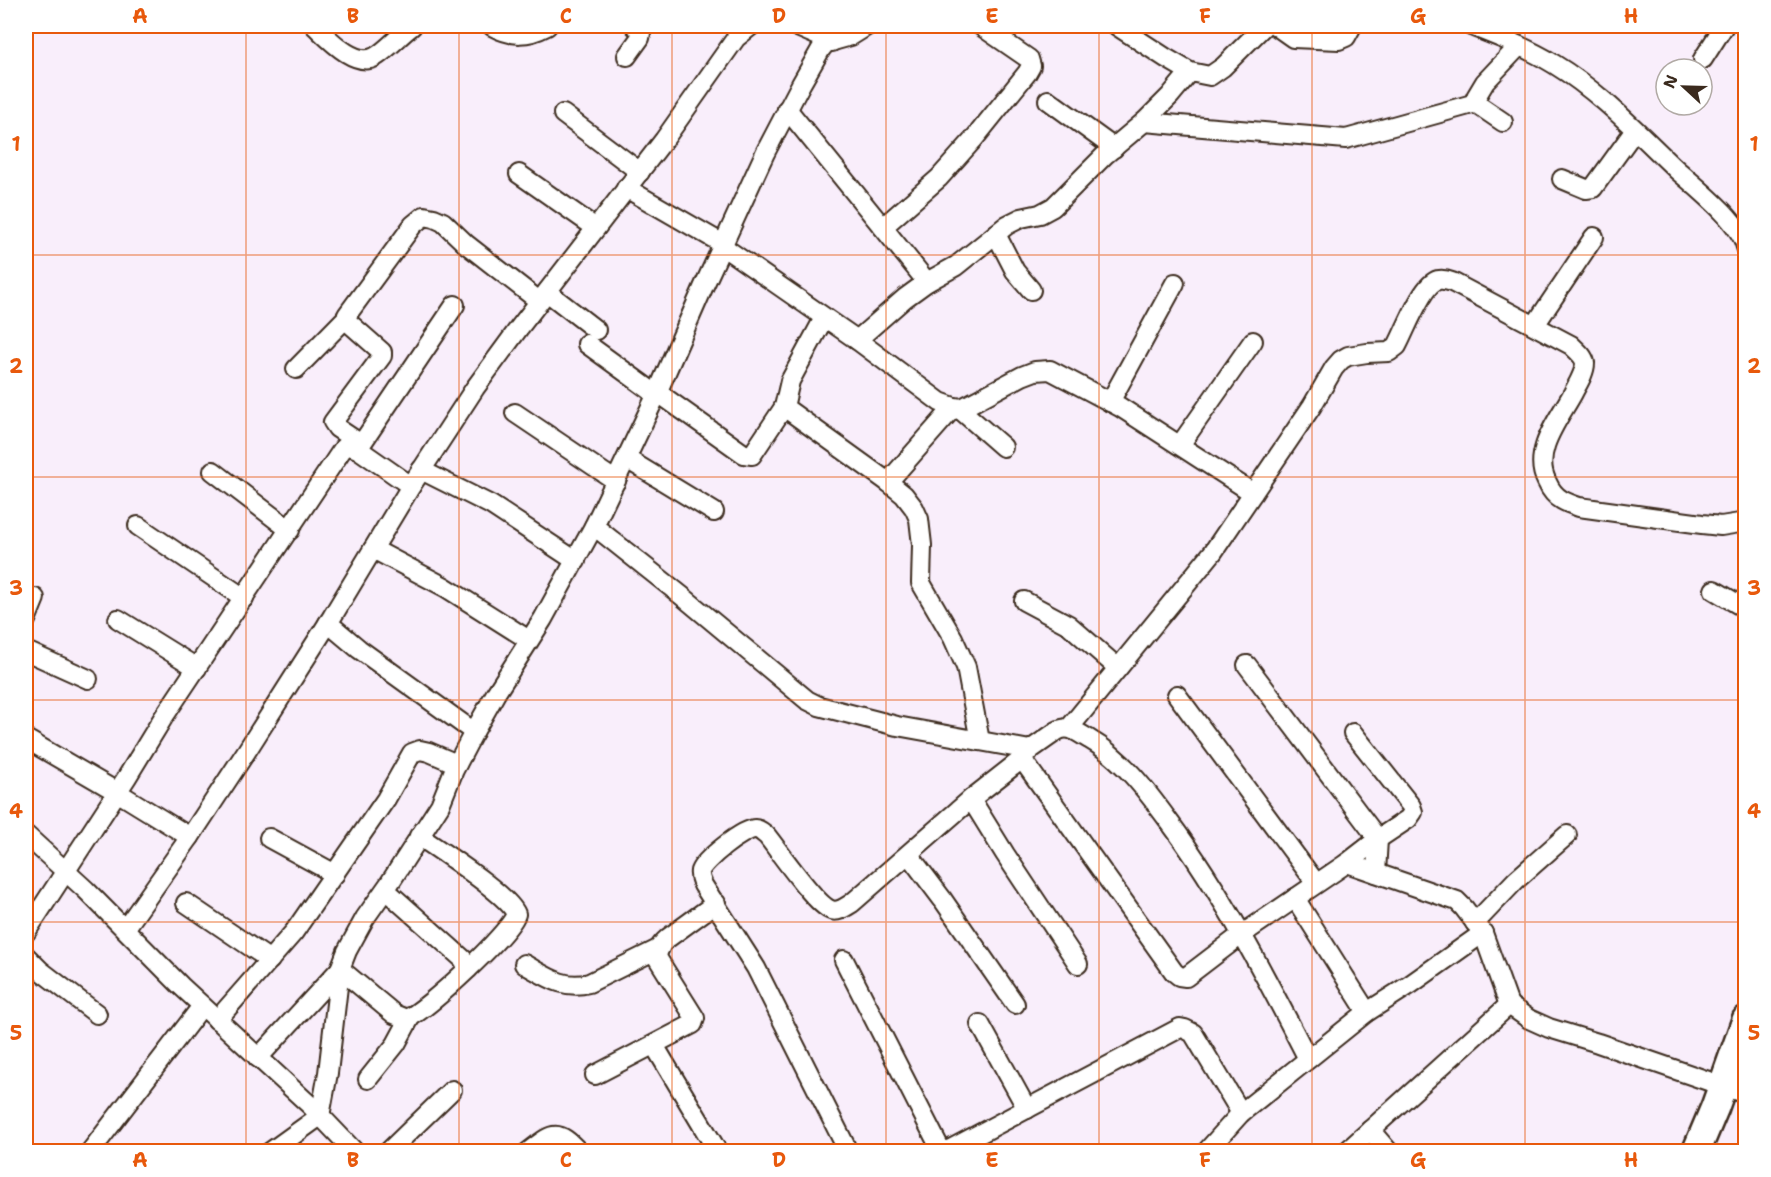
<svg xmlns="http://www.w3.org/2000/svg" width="1771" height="1177" font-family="'Shantell Sans',sans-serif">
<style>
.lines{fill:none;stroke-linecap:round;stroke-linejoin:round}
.street-casing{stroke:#3b2a1e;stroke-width:22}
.secondary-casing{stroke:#3b2a1e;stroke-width:32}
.street{stroke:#fff;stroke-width:18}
.secondary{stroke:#fff;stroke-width:27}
.grid{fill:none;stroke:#e8590c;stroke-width:1.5;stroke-opacity:0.55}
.neatline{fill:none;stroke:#e8590c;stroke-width:2}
.grid-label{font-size:20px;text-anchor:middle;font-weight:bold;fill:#e8590c}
</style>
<rect width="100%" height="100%" fill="#f9eefb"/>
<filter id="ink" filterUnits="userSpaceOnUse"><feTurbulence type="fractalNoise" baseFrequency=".0167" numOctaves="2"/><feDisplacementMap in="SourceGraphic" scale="12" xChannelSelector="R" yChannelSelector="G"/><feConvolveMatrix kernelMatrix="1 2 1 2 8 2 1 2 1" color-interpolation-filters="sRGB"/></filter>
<g filter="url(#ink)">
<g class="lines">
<g class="street-casing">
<g id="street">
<path d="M 315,26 C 328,38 355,68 375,57 C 386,51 401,34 412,26"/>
<path d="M 492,26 C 512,37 528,36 547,26"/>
<path d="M 795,26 L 832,42"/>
<path d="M 1117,26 L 1166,58 L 1190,72 L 1210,76 L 1223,67 L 1264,26"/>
<path d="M 1276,26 L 1293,38 L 1339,40 L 1346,37 L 1352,26"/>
<path d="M 1471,26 C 1499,37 1528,48 1554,64 C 1600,92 1637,132 1676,169 C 1696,187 1740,221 1746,247"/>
<path d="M 627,56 L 640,38 L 641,33 L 639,28 L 635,26"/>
<path d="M 1703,59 L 1724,26"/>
<path d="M 1048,100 L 1114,148"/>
<path d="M 787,109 L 927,282"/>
<path d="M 563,114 L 640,172"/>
<path d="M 1144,122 L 1346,139 L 1476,103"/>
<path d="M 1503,122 L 1478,105 L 1476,97 L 1485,82 L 1519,46"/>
<path d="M 519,174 L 596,228"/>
<path d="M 1562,179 L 1586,189 L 1593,188 L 1635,130"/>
<path d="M 626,188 L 723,244"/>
<path d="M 883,227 L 939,178 L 973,140 L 1027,73 L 1031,66 L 1029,59 L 981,26"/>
<path d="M 996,234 L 1015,271 L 1031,290"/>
<path d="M 722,246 L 853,337 L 940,402 L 954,407 L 962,408 L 1022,376 L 1035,371 L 1050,370 L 1120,407 L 1253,493"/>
<path d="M 547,292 L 596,330"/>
<path d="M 824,318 L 790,381 L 784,407 L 888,482 L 904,495 L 914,508 L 919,519 L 922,545 L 921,583 L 953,638 L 966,667 L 980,741"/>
<path d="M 1535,325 L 1594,237"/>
<path d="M 857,340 L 905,298 L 927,282 L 956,266 L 1007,225 L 1021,218 L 1040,214 L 1053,207 L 1106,154 L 1144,122 L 1170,96 L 1190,72"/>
<path d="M 587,344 L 657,395 L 664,397 L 744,454 L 752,455 L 784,407"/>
<path d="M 296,369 L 346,318"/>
<path d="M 1110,402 L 1175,283"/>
<path d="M 515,413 L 616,481"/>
<path d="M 361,444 L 337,428 L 333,422 L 382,356 L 382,352 L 348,322 L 347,315 L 413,225 L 424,216 L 434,218 L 443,222 L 466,244 L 539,301"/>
<path d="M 1180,445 L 1253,341"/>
<path d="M 358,449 L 455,305"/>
<path d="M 627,459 L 714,512"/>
<path d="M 421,470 L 491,505 L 576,561"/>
<path d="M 213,471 L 290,530"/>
<path d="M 888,482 L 954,407 L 963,412 L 1003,447"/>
<path d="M 138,526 L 244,598"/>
<path d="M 594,526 L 682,596 L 807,700 L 819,706 L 897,726 L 1030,750"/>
<path d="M 373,549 L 445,587 L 529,640"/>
<path d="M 1714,590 L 1746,609"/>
<path d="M 1024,601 L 1069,625 L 1118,668"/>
<path d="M 118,619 L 197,668"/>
<path d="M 26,620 L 35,598"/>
<path d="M 328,623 L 359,649 L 474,732"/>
<path d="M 26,651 L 88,679"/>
<path d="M 1247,665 L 1378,839 L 1376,873"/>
<path d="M 1177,695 L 1316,883"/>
<path d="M 1070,727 L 1213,552 L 1312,406 L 1334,368 L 1341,360 L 1348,356 L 1367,353 L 1389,352 L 1397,346 C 1405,332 1422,284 1438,280 C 1443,279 1447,280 1452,282 L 1571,345 C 1576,350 1584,356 1585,363 C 1585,373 1577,385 1573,393 C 1559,419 1531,452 1547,482 C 1550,489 1555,496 1562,500 C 1567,503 1573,505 1579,507 L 1702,524 L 1721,526 L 1746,522"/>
<path d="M 1353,733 L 1411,806 L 1413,812 L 1408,819 L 1378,839 L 1347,863 L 1457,901 L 1464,908 L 1483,933 L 1509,1005"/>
<path d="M 26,739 L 117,792 L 190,837"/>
<path d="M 971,799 L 1005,854 L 1078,964"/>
<path d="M 26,835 L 86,890 L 181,986 L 312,1107 L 355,1152"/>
<path d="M 269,838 L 335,874"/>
<path d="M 909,855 L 943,900 L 1015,1004"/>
<path d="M 389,893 L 463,959 L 468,969"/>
<path d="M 1295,898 L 1367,1012"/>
<path d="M 186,903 L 270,960"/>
<path d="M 1475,923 L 1516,880 L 1567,835"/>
<path d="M 125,929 L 190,837 L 246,752 L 332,617 L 411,486 L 475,388 L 519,328 L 664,140 L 736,38 L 751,26"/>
<path d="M 26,932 L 127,777 L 163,718 L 344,447 L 349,446 L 358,449 L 411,486"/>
<path d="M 26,956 L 41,971 L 97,1014"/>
<path d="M 844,960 L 942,1152"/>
<path d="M 524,964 C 546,976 563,990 589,983 L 660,948"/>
<path d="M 217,1020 L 294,932 L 386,799 L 412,753 L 420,750 L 429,752 L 457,764"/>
<path d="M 980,1024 L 1027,1109"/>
<path d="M 654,1045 L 718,1152"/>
<path d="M 258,1058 L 340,969 L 394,1014 L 406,1019 C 426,1011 510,933 516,914 C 508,894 440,851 419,836"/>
<path d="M 1308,1059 C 1266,977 1223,894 1168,820 C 1146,790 1122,758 1089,739 C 1078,733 1069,724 1057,731 L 1030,750 L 1022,759 L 1174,972 L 1179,976 L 1186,977 L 1241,935 L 1347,863"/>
<path d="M 595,1075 L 693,1024 L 695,1018 L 658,959 C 656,950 661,944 668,938 L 716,903"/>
<path d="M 368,1079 L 396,1044 L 410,1018"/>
<path d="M 1370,1130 L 1389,1152"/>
<path d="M 845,1145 L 756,968 L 703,885 C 701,880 699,877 700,871 C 704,860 743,829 755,829 C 760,829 763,833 767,836 C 779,851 816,905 831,910 C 838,913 847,906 852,903 L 971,799 L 1022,759"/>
<path d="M 90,1152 L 202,1006"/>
<path d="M 270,1152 L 320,1116 L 328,1073 L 340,969 L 347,951 L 365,918 L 389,884 L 440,805 L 454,770 L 474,732 L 496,693 L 543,619 L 594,526 L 654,400 L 703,288 L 765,153 L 801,84 L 821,49 L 826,43 L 851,36 L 867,26"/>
<path d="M 388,1152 L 452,1090"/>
<path d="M 528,1152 C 552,1134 556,1127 579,1152"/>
<path d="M 945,1152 L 1180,1028 L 1185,1029 L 1193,1033 L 1241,1113"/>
<path d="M 1206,1152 L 1241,1113 L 1367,1012 L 1411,984 L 1483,933"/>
<path d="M 1346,1152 L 1509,1005 L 1529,1019 L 1549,1028 L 1598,1043 L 1746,1094"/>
</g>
</g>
<g class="secondary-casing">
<path id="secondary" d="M 1696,1152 L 1715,1107 L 1746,1020"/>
</g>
<use href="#street" class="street"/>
<use href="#secondary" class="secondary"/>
</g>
</g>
<path class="grid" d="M 246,26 L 246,1152M 459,26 L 459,1152M 672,26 L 672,1152M 886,26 L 886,1152M 1099,26 L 1099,1152M 1312,26 L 1312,1152M 1525,26 L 1525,1152M 26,255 L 1746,255M 26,477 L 1746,477M 26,700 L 1746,700M 26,922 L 1746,922"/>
<rect width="1771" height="1177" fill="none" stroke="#fff" stroke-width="66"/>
<g transform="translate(1684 87) rotate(292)"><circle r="28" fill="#ffffff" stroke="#b1aaa5" stroke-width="1.5"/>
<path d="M0-4.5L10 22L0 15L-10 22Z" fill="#3b2a1e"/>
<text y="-9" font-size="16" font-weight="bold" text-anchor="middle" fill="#3b2a1e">N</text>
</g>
<rect x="33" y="33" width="1705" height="1111" class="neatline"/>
<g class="grid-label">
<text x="140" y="23">A</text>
<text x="353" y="23">B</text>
<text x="566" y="23">C</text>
<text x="779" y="23">D</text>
<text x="992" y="23">E</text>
<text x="1205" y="23">F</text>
<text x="1418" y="23">G</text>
<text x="1631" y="23">H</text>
<text x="16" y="151">1</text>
<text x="1754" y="151">1</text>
<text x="16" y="373">2</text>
<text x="1754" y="373">2</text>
<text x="16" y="595">3</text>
<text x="1754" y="595">3</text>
<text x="16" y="818">4</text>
<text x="1754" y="818">4</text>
<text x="16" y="1040">5</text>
<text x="1754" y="1040">5</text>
<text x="140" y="1167">A</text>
<text x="353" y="1167">B</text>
<text x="566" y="1167">C</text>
<text x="779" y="1167">D</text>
<text x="992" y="1167">E</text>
<text x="1205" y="1167">F</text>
<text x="1418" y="1167">G</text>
<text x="1631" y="1167">H</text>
</g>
</svg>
